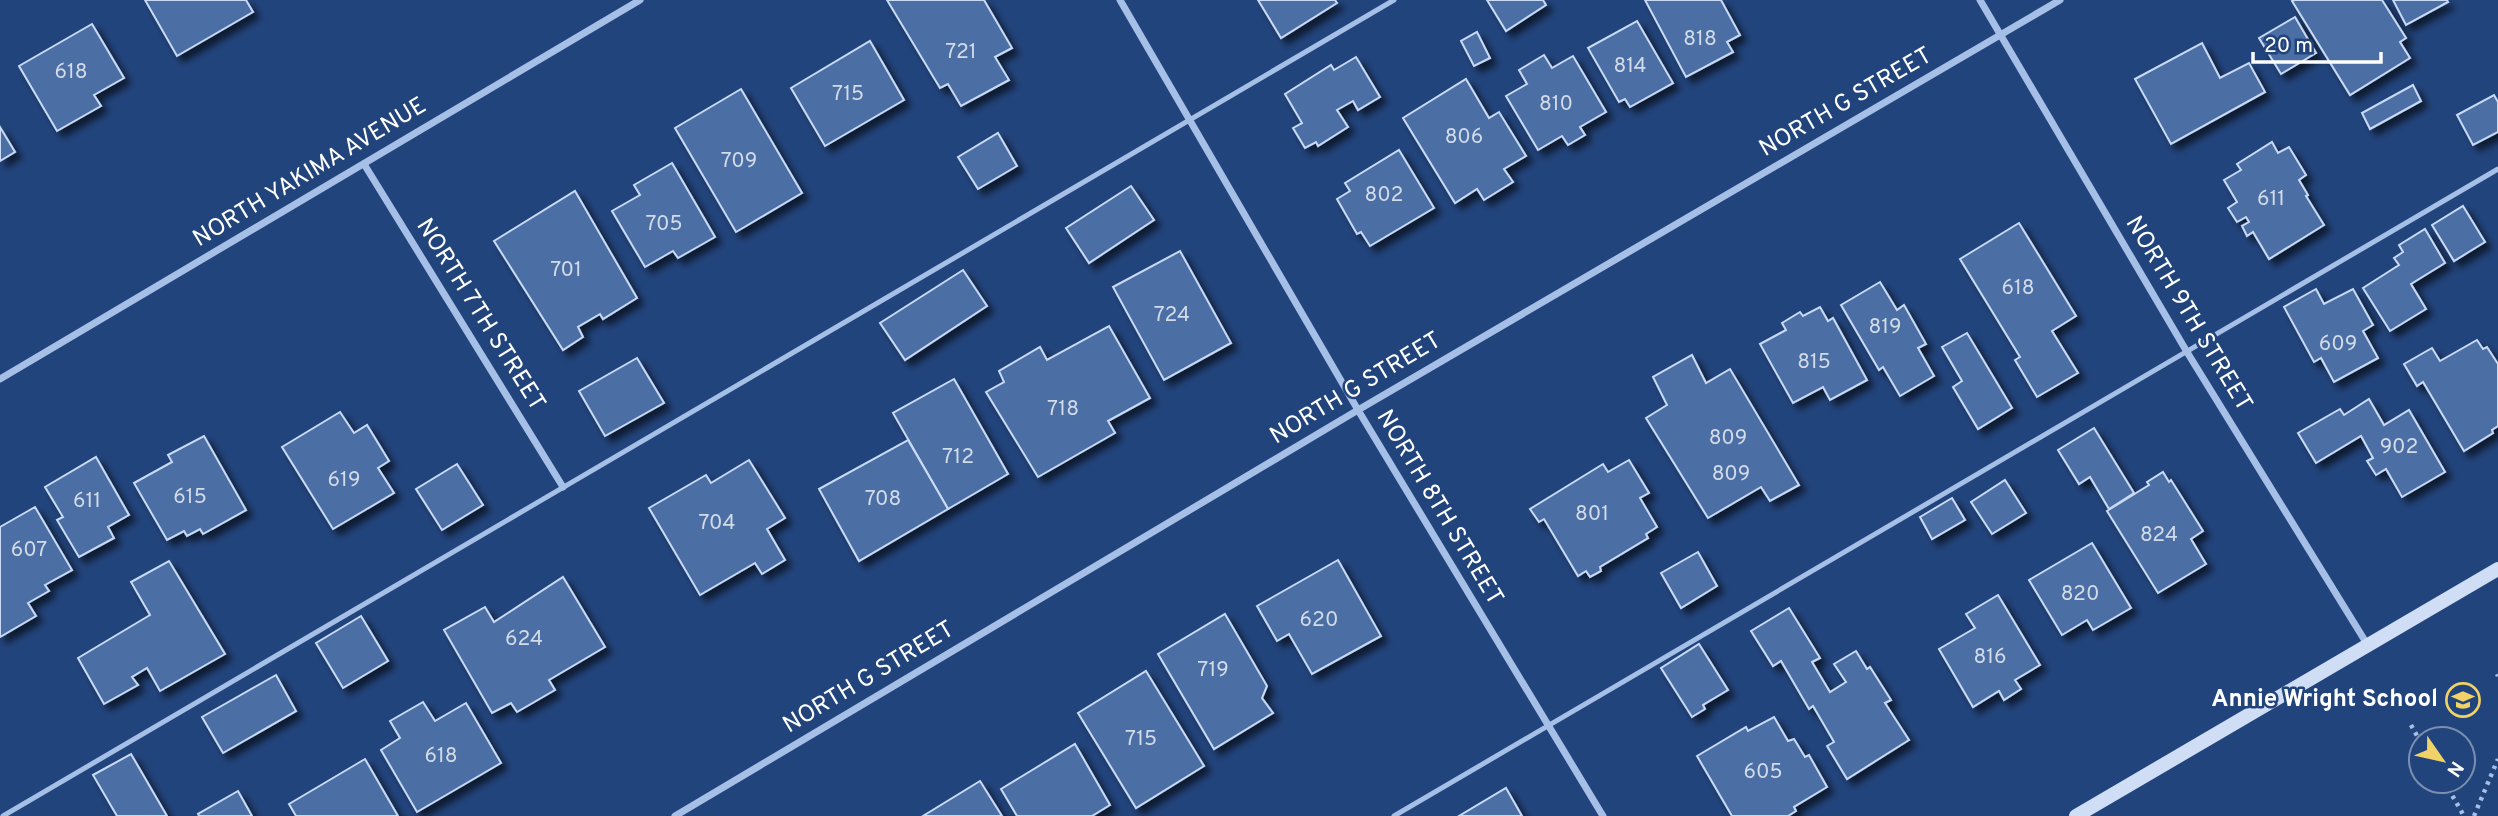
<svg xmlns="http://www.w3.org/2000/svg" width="2498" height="816" font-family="Overpass,sans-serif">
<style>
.building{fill:#4b6ea5;stroke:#c8daf5;stroke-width:2;filter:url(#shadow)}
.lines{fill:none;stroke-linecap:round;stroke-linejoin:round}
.path{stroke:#a5bfe6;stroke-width:4.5;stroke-dasharray:3.5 5;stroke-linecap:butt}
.lane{stroke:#a5bfe6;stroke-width:5}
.street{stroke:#a5bfe6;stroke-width:7}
.secondary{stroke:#cfddf5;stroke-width:14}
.labels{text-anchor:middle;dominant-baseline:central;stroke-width:5;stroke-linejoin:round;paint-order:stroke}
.number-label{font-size:21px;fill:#d2dbe8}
.street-label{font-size:24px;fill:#fff;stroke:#22447c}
.poi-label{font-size:24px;font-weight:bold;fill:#fff;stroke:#22447c;text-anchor:end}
</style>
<defs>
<filter id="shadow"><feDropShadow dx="6" dy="6" stdDeviation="3.5" flood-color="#0009"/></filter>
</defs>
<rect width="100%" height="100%" fill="#22447c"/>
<g class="building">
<path d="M 145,0 L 246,0 L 253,12 L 177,56 Z"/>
<path d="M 887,0 L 984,0 L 1012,48 L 995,57 L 1009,80 L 961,106 L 948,84 L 940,88 Z"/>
<path d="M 1258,0 L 1335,0 L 1337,3 L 1281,38 Z"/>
<path d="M 1487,0 L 1543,0 L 1546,5 L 1506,31 Z"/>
<path d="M 1645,0 L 1721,0 L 1740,35 L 1727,42 L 1733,52 L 1686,77 Z"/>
<path d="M 2295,0 L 2382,0 L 2406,38 L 2400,42 L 2410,58 L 2350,95 L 2292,1 Z"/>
<path d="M 2393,0 L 2447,0 L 2448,2 L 2406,25 Z"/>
<path d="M 2295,17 L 2316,53 L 2281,74 L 2259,38 Z"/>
<path d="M 1637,21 L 1673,83 L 1630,107 L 1625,99 L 1619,102 L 1588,48 Z"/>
<path d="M 92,24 L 124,78 L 94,95 L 101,106 L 57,131 L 19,66 Z"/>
<path d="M 1477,32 L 1490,58 L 1474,66 L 1461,41 Z"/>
<path d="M 870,41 L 904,100 L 825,146 L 791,88 Z"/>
<path d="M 2202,43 L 2220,78 L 2249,63 L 2265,92 L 2171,144 L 2135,79 Z"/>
<path d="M 1544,55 L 1552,68 L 1573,56 L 1606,112 L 1580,127 L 1585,135 L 1568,145 L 1562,136 L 1538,150 L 1506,96 L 1527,84 L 1519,70 Z"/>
<path d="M 1356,57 L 1380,97 L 1358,110 L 1353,101 L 1337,110 L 1348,127 L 1318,146 L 1316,142 L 1305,148 L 1293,128 L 1302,123 L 1285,94 L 1331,65 L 1334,70 Z"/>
<path d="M 1466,79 L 1489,118 L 1499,112 L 1526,156 L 1504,169 L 1513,182 L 1484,200 L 1477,189 L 1455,203 L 1403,118 Z"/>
<path d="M 2413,85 L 2421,101 L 2370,129 L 2362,113 Z"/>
<path d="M 741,89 L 802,193 L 736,232 L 675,128 Z"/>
<path d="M 2494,95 L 2498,102 L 2498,132 L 2473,145 L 2457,115 Z"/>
<path d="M 0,127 L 15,152 L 0,161 Z"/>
<path d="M 998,133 L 1017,166 L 978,189 L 958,157 Z"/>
<path d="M 2272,142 L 2278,153 L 2289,147 L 2306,175 L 2299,180 L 2308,195 L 2306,196 L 2324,225 L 2269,259 L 2253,232 L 2247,236 L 2242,226 L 2249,222 L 2246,217 L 2237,222 L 2228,208 L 2237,202 L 2224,180 L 2241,170 L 2237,164 Z"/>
<path d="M 1399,150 L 1434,208 L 1370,246 L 1361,232 L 1357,234 L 1337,199 L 1350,191 L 1345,183 Z"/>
<path d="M 672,163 L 715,237 L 678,258 L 673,251 L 645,267 L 612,211 L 640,195 L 634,185 Z"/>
<path d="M 1131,186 L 1154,220 L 1089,263 L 1066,228 Z"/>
<path d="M 575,191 L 637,298 L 603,319 L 600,314 L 578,327 L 583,337 L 563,350 L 494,241 Z"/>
<path d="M 2463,206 L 2485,242 L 2454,261 L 2432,225 Z"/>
<path d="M 2019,223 L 2076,316 L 2052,331 L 2078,373 L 2037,397 L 2015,360 L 2020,357 L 1960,259 Z"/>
<path d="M 2425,229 L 2445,263 L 2411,284 L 2426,309 L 2390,331 L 2363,288 L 2399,265 L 2394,258 L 2403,252 L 2399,245 Z"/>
<path d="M 1180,251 L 1231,343 L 1164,380 L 1113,287 Z"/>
<path d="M 963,270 L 987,306 L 905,360 L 880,323 Z"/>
<path d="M 1880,282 L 1897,310 L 1904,305 L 1926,344 L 1918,348 L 1934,376 L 1900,396 L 1883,367 L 1879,370 L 1841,305 Z"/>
<path d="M 2316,289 L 2324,304 L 2353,289 L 2373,325 L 2363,331 L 2378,358 L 2334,382 L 2321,358 L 2314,362 L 2284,307 Z"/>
<path d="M 1820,307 L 1828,321 L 1833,318 L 1867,380 L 1830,400 L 1823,387 L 1793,403 L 1760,344 L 1786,330 L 1782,323 L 1800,312 L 1803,316 Z"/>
<path d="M 1109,326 L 1150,398 L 1108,421 L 1115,433 L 1038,477 L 986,392 L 1004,382 L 999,371 L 1040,347 L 1047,360 Z"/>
<path d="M 1967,333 L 2012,408 L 1978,429 L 1953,387 L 1962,381 L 1942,347 Z"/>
<path d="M 2477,340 L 2483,349 L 2487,347 L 2498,364 L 2498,426 L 2492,430 L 2493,433 L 2464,451 L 2423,382 L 2417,386 L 2404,364 L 2432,348 L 2440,361 Z"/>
<path d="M 1692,355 L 1706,383 L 1730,369 L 1799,485 L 1770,501 L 1761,487 L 1708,518 L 1646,418 L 1667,405 L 1653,377 Z"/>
<path d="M 637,358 L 664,403 L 605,436 L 579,391 Z"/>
<path d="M 954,379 L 1008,474 L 948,509 L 893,413 Z"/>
<path d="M 2369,399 L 2384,425 L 2409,410 L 2445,472 L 2402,497 L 2386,469 L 2376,475 L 2367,461 L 2373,458 L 2361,436 L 2316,463 L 2298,433 L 2340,409 L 2344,415 Z"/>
<path d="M 340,412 L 354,433 L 367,425 L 389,461 L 378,468 L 394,493 L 333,529 L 282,447 Z"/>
<path d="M 2094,428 L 2134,493 L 2109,509 L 2090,477 L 2079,484 L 2058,450 Z"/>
<path d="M 204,436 L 246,510 L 203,534 L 200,529 L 187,536 L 184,531 L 167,540 L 134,483 L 172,462 L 168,455 Z"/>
<path d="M 908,440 L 948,509 L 859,561 L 819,489 Z"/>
<path d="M 96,457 L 129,515 L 108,527 L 114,538 L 79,557 L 57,520 L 63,517 L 45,487 Z"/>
<path d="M 749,460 L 785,518 L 767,529 L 785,560 L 762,574 L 755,563 L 700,595 L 649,508 L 706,475 L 711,483 Z"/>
<path d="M 1629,460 L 1649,493 L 1640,498 L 1657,527 L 1646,534 L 1648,538 L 1600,567 L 1601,571 L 1590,577 L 1586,571 L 1578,576 L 1544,519 L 1539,522 L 1530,509 L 1603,464 L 1608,472 Z"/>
<path d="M 457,464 L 483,505 L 442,530 L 416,489 Z"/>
<path d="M 2163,472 L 2169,482 L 2171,480 L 2203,531 L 2191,539 L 2206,564 L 2158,593 L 2107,511 L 2149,485 L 2147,482 Z"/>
<path d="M 2005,480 L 2026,513 L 1992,534 L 1971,502 Z"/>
<path d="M 1952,498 L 1965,520 L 1932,539 L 1920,517 Z"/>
<path d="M 35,507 L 72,570 L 45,585 L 49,591 L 28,603 L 36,616 L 0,637 L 0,527 Z"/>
<path d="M 2092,543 L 2131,608 L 2093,630 L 2087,620 L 2062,635 L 2029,580 Z"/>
<path d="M 1698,552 L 1717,586 L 1681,608 L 1661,573 Z"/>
<path d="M 1338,560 L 1381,636 L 1312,674 L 1289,634 L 1277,641 L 1257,606 Z"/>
<path d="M 169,561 L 225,654 L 160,691 L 147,668 L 132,677 L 138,685 L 104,704 L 78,658 L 150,615 L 131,582 Z"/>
<path d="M 563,577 L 605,647 L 549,680 L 555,690 L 517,712 L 511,703 L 492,713 L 444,630 L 485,607 L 494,622 Z"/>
<path d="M 1998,595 L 2040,665 L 2015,680 L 2021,689 L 2004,700 L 1999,691 L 1973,707 L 1939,649 L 1975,628 L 1966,614 Z"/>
<path d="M 1789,608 L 1820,658 L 1812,662 L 1830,692 L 1846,682 L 1834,664 L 1856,651 L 1867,669 L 1870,667 L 1891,700 L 1885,703 L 1909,740 L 1847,779 L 1827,746 L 1834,742 L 1813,706 L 1809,709 L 1781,661 L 1773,666 L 1751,631 Z"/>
<path d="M 1225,614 L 1267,686 L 1262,698 L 1273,713 L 1214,749 L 1158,654 Z"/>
<path d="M 361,616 L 388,661 L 343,688 L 316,643 Z"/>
<path d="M 1699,644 L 1728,690 L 1703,705 L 1705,709 L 1692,717 L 1661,668 Z"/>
<path d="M 1146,671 L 1204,766 L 1136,808 L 1078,713 Z"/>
<path d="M 276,675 L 296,711 L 223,753 L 202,717 Z"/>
<path d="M 423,702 L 435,721 L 466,703 L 501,763 L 417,812 L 381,750 L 400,738 L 390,721 Z"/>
<path d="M 1774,717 L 1788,741 L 1794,739 L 1805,757 L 1809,755 L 1827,787 L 1794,807 L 1796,811 L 1788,816 L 1732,816 L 1697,756 L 1746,727 L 1748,731 Z"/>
<path d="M 1075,744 L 1110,805 L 1092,816 L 1017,816 L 1001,789 Z"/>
<path d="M 131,754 L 167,816 L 117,816 L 93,775 Z"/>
<path d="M 365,759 L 398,816 L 296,816 L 289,804 Z"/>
<path d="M 980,781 L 1002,816 L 923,816 Z"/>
<path d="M 1506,788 L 1522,816 L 1459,816 Z"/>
<path d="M 238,791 L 252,816 L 199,816 L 198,814 Z"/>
</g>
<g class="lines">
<g class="path">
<path d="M 2497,674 L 2498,676"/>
<path d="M 2411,725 L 2421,743"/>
<path d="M 2444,781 L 2464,816"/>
<path d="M 2474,816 L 2498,759"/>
</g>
<g class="lane">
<path d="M 3,816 L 1394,0"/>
<path d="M 1394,816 L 2498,169"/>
</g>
<g class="street">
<path d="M 1120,0 L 1358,410 L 1603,816"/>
<path d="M 1980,0 L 2187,352 L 2367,644"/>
<path d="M 364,164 L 563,487"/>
<path d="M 0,379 L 640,0"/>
<path d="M 675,816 L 1358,410 L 2060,0"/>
</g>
<path class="secondary" d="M 2076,816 L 2498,569"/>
</g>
<defs>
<g id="school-ring" transform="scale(1.75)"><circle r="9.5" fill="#22447c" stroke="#f1d268" stroke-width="1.5"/><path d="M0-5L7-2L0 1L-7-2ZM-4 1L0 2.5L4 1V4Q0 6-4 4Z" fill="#f1d268"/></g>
</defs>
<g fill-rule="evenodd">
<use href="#school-ring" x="2463" y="700"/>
</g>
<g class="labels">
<g class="number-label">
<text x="1700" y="39">818</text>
<text x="961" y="52">721</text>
<text x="1630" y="66">814</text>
<text x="71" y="72">618</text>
<text x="848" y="94">715</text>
<text x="1556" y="104">810</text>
<text x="1464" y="137">806</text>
<text x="739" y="161">709</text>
<text x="1384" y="195">802</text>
<text x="2271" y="199">611</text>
<text x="664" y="224">705</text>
<text x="566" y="270">701</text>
<text x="2018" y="288">618</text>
<text x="1172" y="315">724</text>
<text x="1885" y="327">819</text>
<text x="2338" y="344">609</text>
<text x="1814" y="362">815</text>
<text x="1063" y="409">718</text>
<text x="1728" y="438">809</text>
<text x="2399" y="447">902</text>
<text x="958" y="457">712</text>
<text x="1731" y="474">809</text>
<text x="344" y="480">619</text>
<text x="190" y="497">615</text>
<text x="883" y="499">708</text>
<text x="87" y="501">611</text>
<text x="1592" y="514">801</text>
<text x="717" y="523">704</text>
<text x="2159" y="535">824</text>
<text x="29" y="550">607</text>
<text x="2080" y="594">820</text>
<text x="1319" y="620">620</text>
<text x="524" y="639">624</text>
<text x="1990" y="657">816</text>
<text x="1213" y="670">719</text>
<text x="1141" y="739">715</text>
<text x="441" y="756">618</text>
<text x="1763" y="772">605</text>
</g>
<g class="street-label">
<text transform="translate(1846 103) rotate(-30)">NORTH G STREET</text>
<text transform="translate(310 173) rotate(-31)">NORTH YAKIMA AVENUE</text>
<text transform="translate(2188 314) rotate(59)">NORTH 9TH STREET</text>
<text transform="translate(480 315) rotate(58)">NORTH 7TH STREET</text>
<text transform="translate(1356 389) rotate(-31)">NORTH G STREET</text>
<text transform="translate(1439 508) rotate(59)">NORTH 8TH STREET</text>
<text transform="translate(869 678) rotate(-31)">NORTH G STREET</text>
</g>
<g class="poi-label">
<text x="2438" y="700">Annie Wright School</text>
</g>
</g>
<g transform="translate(2442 760) rotate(124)"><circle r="33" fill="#22447c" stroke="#7a8fb0" stroke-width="2"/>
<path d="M0-5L12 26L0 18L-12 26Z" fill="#f1d268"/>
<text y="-10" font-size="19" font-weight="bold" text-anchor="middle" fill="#ffffff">N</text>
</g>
<path d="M2253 52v10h128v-10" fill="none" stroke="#ffffff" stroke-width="3.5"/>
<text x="2264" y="52" font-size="21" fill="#ffffff" stroke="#22447c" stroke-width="5" paint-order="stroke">20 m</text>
</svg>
